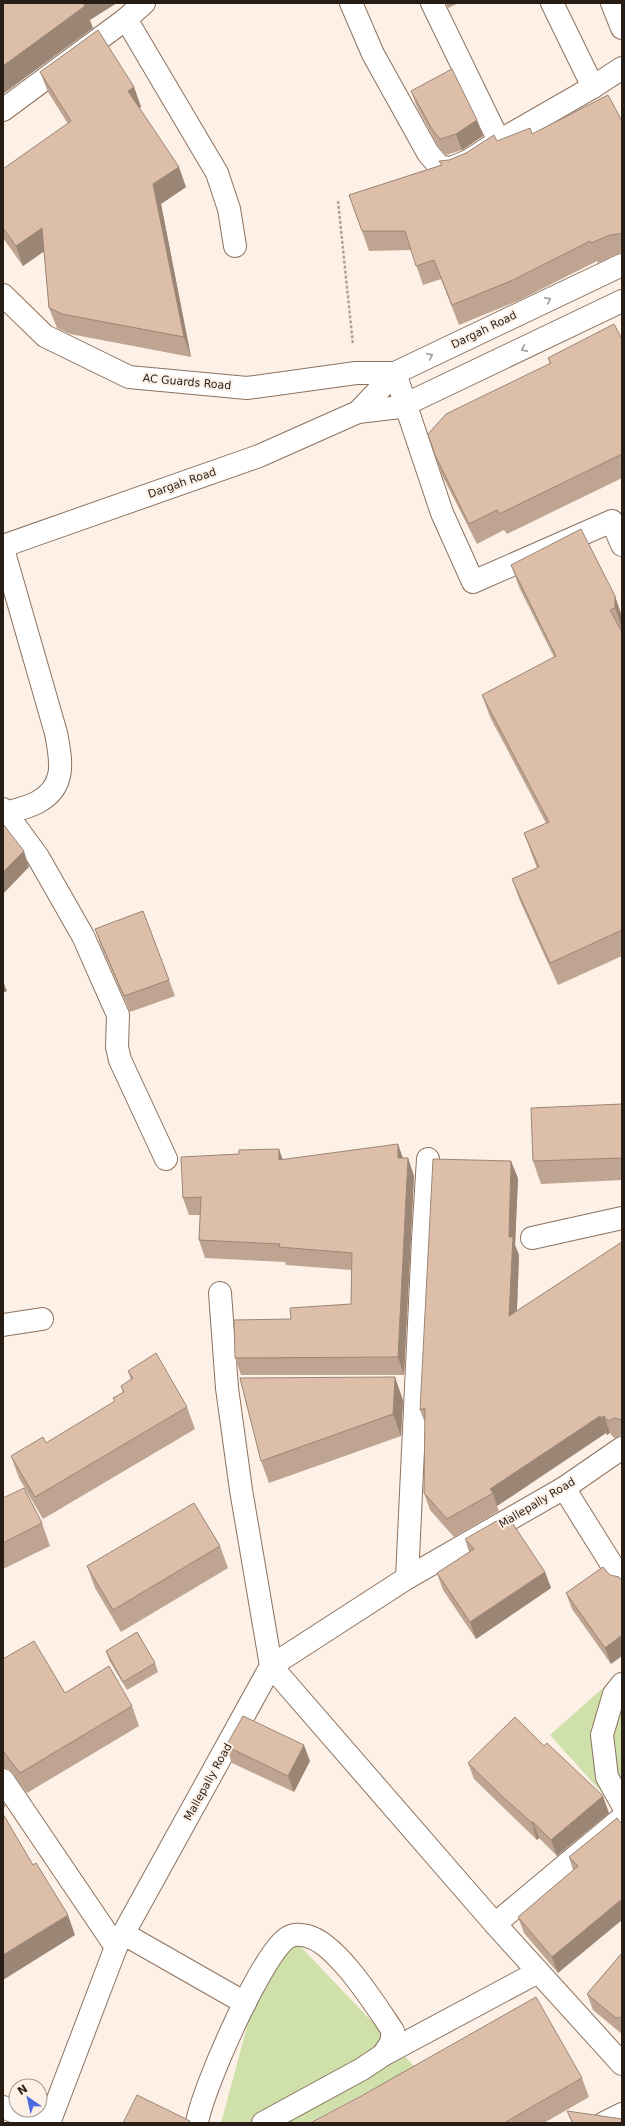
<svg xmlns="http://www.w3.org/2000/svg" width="625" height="2126" font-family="'DejaVu Sans',sans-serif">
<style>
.green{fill:#d0e0ab}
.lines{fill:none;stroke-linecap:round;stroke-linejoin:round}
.street-casing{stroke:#8d725e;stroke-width:24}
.secondary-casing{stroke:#8d725e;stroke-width:24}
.path{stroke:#aea39a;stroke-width:2.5;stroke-dasharray:3 2;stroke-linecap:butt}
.street{stroke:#fff;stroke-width:22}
.secondary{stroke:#fff;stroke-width:22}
.wall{fill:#bea491}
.shaded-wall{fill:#9b8676}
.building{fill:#ddbfa9;stroke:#9b8676}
.oneway{stroke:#9e9995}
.labels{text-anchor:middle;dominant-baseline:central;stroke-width:4;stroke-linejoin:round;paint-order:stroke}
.street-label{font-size:11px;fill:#271d14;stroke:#fcf0e7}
</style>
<rect width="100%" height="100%" fill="#fcf0e7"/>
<g class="green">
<path d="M 622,1671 L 622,1815 L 550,1735 Z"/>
<path d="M 282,1927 L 415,2067 L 308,2123 L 221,2123 L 258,1986 Z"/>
</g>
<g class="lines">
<g class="street-casing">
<g id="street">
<path d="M 351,3 L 373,54 L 428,153 L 440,167 L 451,168 L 468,161 L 499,141 L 593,87"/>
<path d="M 432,3 L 499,141"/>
<path d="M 552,3 L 593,87 L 622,68"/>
<path d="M 612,3 L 622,28"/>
<path d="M 126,19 L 217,173 L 229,209 L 235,246"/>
<path d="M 3,110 L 126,19 L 144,3"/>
<path d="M 395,373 L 442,513 L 473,582 L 612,521 L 622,545"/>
<path d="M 3,549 L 56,733 C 61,760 67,786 38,802 C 29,807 16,810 6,813"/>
<path d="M 3,809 L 38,857 L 83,936 L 118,1015 L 117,1047 L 120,1060 L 166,1159"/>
<path d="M 532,1238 L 622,1218"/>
<path d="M 220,1293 L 227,1388 L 241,1490 L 271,1666 L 495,1924 L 622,2064"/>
<path d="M 3,1325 L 42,1319"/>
<path d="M 564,1488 L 622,1581"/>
<path d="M 407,1578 L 423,1239 L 428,1159"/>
<path d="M 622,1684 L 614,1694 L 602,1735 L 607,1777 L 622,1804"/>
<path d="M 3,1780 L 116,1947"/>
<path d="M 495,1924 L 622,1818"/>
<path d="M 124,1934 L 245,2003"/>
<path d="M 383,2055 L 538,1972"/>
<path d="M 3,2107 L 41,2123"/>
<path d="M 49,2123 L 116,1947 L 271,1666 L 407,1578 L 564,1488 L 622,1448"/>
<path d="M 197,2123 C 202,2090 261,1956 287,1938 C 293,1934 299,1934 307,1936 C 337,1943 376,2006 393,2031 L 391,2043 L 383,2055 L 362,2069 L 263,2123"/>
</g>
</g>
<g class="secondary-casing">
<g id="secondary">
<path d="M 3,295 L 45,336 L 129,377 L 247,388 L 356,373 L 395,373"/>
<path d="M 358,412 L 395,373 L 622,265"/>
<path d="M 3,546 L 259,456 L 358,412 L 400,407 L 622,301"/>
<path d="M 604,2123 L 622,2114"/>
</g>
</g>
<path class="path" d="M 338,201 L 353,345"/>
<use href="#street" class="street"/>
<use href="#secondary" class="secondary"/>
</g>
<g class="wall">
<path d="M 446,3 L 459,3 L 448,8 Z"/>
<path d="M 40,72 L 134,87 L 141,107 L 139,108 L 186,187 L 161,204 L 191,357 L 70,334 L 57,328 L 49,308 L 44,251 L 23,266 L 3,238 L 3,169 L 68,124 L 48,92 Z"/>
<path d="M 411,91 L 477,120 L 483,136 L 462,150 L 446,155 L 438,146 L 417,107 Z"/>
<path d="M 622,121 L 622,254 L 617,254 L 598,263 L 597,261 L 520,300 L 459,325 L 441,279 L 423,285 L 411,250 L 369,251 L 349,195 L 441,165 L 439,161 L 449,160 L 497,141 L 532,134 Z"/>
<path d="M 622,339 L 622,478 L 507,534 L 504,530 L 477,544 L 442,475 L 435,455 L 550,364 L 548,358 Z"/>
<path d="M 511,565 L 615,596 L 622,617 L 622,630 L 621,631 L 622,632 L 622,956 L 558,985 L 520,901 L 512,879 L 537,868 L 532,855 L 524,833 L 546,823 L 490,717 L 482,695 L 554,657 L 519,587 Z"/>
<path d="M 143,911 L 175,996 L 130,1012 L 101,946 L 95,929 Z"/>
<path d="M 622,1104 L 622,1180 L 541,1184 L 533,1161 Z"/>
<path d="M 408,1158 L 414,1176 L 404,1375 L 241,1375 L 235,1358 L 291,1319 L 351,1304 L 352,1270 L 286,1265 L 285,1262 L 205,1258 L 199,1240 L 200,1215 L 189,1215 L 183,1198 L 282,1159 Z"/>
<path d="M 518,1178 L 515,1245 L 519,1255 L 517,1311 L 622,1242 L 622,1436 L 614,1438 L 610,1433 L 607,1435 L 606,1433 L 497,1506 L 499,1511 L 454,1537 L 430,1510 L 424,1493 L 425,1423 L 420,1410 Z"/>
<path d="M 128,1371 L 187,1407 L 195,1429 L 43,1519 L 19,1478 L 11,1456 L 46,1443 L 115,1402 L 113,1398 L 123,1393 L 121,1386 L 131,1380 Z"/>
<path d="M 403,1400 L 401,1436 L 269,1483 L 261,1461 Z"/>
<path d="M 3,1498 L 42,1523 L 50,1546 L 3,1569 Z"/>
<path d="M 465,1539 L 545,1572 L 551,1588 L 476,1639 L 443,1590 L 437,1573 L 469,1552 Z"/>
<path d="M 220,1546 L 228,1568 L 121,1632 L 95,1588 L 87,1566 Z"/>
<path d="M 603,1567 L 611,1664 L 572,1609 L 566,1593 Z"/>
<path d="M 106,1651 L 155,1663 L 158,1672 L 127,1690 L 109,1660 Z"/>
<path d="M 3,1659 L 65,1693 L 132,1706 L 139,1726 L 27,1793 L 9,1769 L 3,1768 Z"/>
<path d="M 226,1746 L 310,1761 L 294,1792 L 232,1763 Z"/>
<path d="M 468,1763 L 609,1813 L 557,1856 L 539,1838 L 537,1840 L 509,1813 L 474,1779 Z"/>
<path d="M 3,1799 L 6,1806 L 3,1808 Z"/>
<path d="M 617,1818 L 558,1973 L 524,1933 L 518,1917 L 573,1870 L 569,1857 Z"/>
<path d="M 622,1953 L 622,2034 L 593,2010 L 587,1994 Z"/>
<path d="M 582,2078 L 589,2097 L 544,2123 L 310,2123 Z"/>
<path d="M 567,2111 L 573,2123 L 572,2123 Z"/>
</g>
<g class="shaded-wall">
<path d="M 82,3 L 117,3 L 90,20 L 93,28 L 3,94 L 3,66 Z"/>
<path d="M 134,87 L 141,107 L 135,111 L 128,91 Z"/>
<path d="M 477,120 L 483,136 L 462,150 L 456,134 Z"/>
<path d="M 179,167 L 186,187 L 161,204 L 191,357 L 184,337 L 153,184 Z"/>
<path d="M 42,228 L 49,248 L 23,266 L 16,246 Z"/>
<path d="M 615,596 L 622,617 L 622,628 L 615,608 Z"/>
<path d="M 24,851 L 29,867 L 3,894 L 3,872 Z"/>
<path d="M 3,981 L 7,991 L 3,993 Z"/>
<path d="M 398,1144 L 404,1161 L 398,1158 Z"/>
<path d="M 279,1149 L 285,1166 L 279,1160 Z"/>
<path d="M 408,1158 L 414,1176 L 404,1375 L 398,1357 Z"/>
<path d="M 511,1161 L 518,1178 L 515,1245 L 519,1255 L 516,1334 L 509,1316 L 509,1237 Z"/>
<path d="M 395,1377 L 403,1400 L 401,1436 L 393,1414 Z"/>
<path d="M 600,1416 L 606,1433 L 497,1506 L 493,1493 L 490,1489 Z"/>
<path d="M 604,1416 L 610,1433 L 607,1435 L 601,1418 Z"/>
<path d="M 545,1572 L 551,1588 L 476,1639 L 470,1622 Z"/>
<path d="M 622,1635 L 622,1656 L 611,1664 L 605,1648 Z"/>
<path d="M 304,1745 L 310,1761 L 294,1792 L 288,1776 Z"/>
<path d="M 603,1796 L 609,1813 L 557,1856 L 551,1840 Z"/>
<path d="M 533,1822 L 539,1838 L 537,1840 L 532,1823 Z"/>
<path d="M 622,1899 L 622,1920 L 558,1973 L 552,1957 Z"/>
<path d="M 68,1915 L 75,1935 L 3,1980 L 3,1955 Z"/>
</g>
<g class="building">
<path d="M 3,3 L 83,3 L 85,6 L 3,66 Z"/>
<path d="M 98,30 L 134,87 L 128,91 L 179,167 L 153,184 L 184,337 L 62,314 L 49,308 L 42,228 L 16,246 L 3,228 L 3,169 L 71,121 L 40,72 Z"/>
<path d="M 452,69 L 477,120 L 456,134 L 440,139 L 432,129 L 411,91 Z"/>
<path d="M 608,95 L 622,121 L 622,233 L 619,234 L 610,235 L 591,243 L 590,241 L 513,280 L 452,305 L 434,260 L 416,266 L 405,231 L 362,231 L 349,195 L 442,165 L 439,161 L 449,160 L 466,153 L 494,135 L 497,141 L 530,128 L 532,134 Z"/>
<path d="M 614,324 L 622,339 L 622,454 L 499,514 L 497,510 L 469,524 L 435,455 L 428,434 L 446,414 L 551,363 L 548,358 Z"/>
<path d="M 581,529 L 615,596 L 615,608 L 610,610 L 622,632 L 622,930 L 550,963 L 512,879 L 539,867 L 524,833 L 549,822 L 482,695 L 556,656 L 511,565 Z"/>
<path d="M 3,824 L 24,851 L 3,872 Z"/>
<path d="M 143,911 L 169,980 L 124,996 L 95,929 Z"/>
<path d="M 622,1104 L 622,1158 L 533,1161 L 531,1108 Z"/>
<path d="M 398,1144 L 398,1158 L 408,1158 L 398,1357 L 235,1358 L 234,1320 L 291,1319 L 290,1308 L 351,1304 L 352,1253 L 279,1247 L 280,1244 L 199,1240 L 201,1197 L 183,1198 L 181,1157 L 239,1154 L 239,1150 L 279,1149 L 279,1160 Z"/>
<path d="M 433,1159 L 511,1161 L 509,1237 L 513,1237 L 509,1316 L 622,1242 L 622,1420 L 615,1418 L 608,1421 L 604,1416 L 601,1418 L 600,1416 L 490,1489 L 493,1493 L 447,1519 L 424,1493 L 425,1408 L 420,1410 Z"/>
<path d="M 156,1353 L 187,1407 L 35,1497 L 11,1456 L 43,1437 L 46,1443 L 115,1401 L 113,1398 L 124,1392 L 121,1386 L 133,1378 L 128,1371 Z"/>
<path d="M 395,1377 L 393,1414 L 261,1461 L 240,1378 Z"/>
<path d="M 24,1488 L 42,1523 L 3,1543 L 3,1498 Z"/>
<path d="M 194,1503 L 220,1546 L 113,1610 L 87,1566 Z"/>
<path d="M 507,1515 L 545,1572 L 470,1622 L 437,1573 L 474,1549 L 465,1539 Z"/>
<path d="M 603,1567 L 610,1575 L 619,1577 L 622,1581 L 622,1635 L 605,1648 L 566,1593 Z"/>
<path d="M 137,1632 L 155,1663 L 123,1682 L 106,1651 Z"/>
<path d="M 34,1641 L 65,1693 L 109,1666 L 132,1706 L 20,1773 L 3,1751 L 3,1659 Z"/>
<path d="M 243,1716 L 304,1745 L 288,1776 L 226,1746 Z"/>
<path d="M 515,1717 L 544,1746 L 547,1743 L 603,1796 L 551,1840 L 533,1822 L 532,1823 L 503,1797 L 468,1763 Z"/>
<path d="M 3,1814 L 33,1865 L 36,1863 L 68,1915 L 3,1955 Z"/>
<path d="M 617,1818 L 622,1824 L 622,1899 L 552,1957 L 518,1917 L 578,1866 L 569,1857 Z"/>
<path d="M 622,1953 L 622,2017 L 616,2018 L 587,1994 Z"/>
<path d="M 536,1997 L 582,2078 L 504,2123 L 310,2123 L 363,2095 Z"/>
<path d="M 137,2095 L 190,2121 L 189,2123 L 123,2123 Z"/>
<path d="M 567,2111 L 622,2119 L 622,2123 L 573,2123 Z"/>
</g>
<defs><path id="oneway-chevron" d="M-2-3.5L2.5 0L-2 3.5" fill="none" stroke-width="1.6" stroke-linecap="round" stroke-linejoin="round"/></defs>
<g class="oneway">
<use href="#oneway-chevron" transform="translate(548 300) rotate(-26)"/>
<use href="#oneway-chevron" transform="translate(524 349) rotate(155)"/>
<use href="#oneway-chevron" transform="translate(430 356) rotate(-26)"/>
</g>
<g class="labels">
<g class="street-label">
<text transform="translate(484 330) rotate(-26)">Dargah Road</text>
<text transform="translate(187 382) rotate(5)">AC Guards Road</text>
<text transform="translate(182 483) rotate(-19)">Dargah Road</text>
<text transform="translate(537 1503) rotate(-31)">Mallepally Road</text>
<text transform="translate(208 1782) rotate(-61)">Mallepally Road</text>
</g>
</g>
<rect width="625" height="2126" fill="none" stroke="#271d14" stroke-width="8"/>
<g transform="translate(28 2098) rotate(326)"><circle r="19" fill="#fcf0e7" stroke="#a79c93"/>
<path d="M0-3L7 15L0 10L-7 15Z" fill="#4b6bdf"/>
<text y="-6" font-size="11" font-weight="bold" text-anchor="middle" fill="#271d14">N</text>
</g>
</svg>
